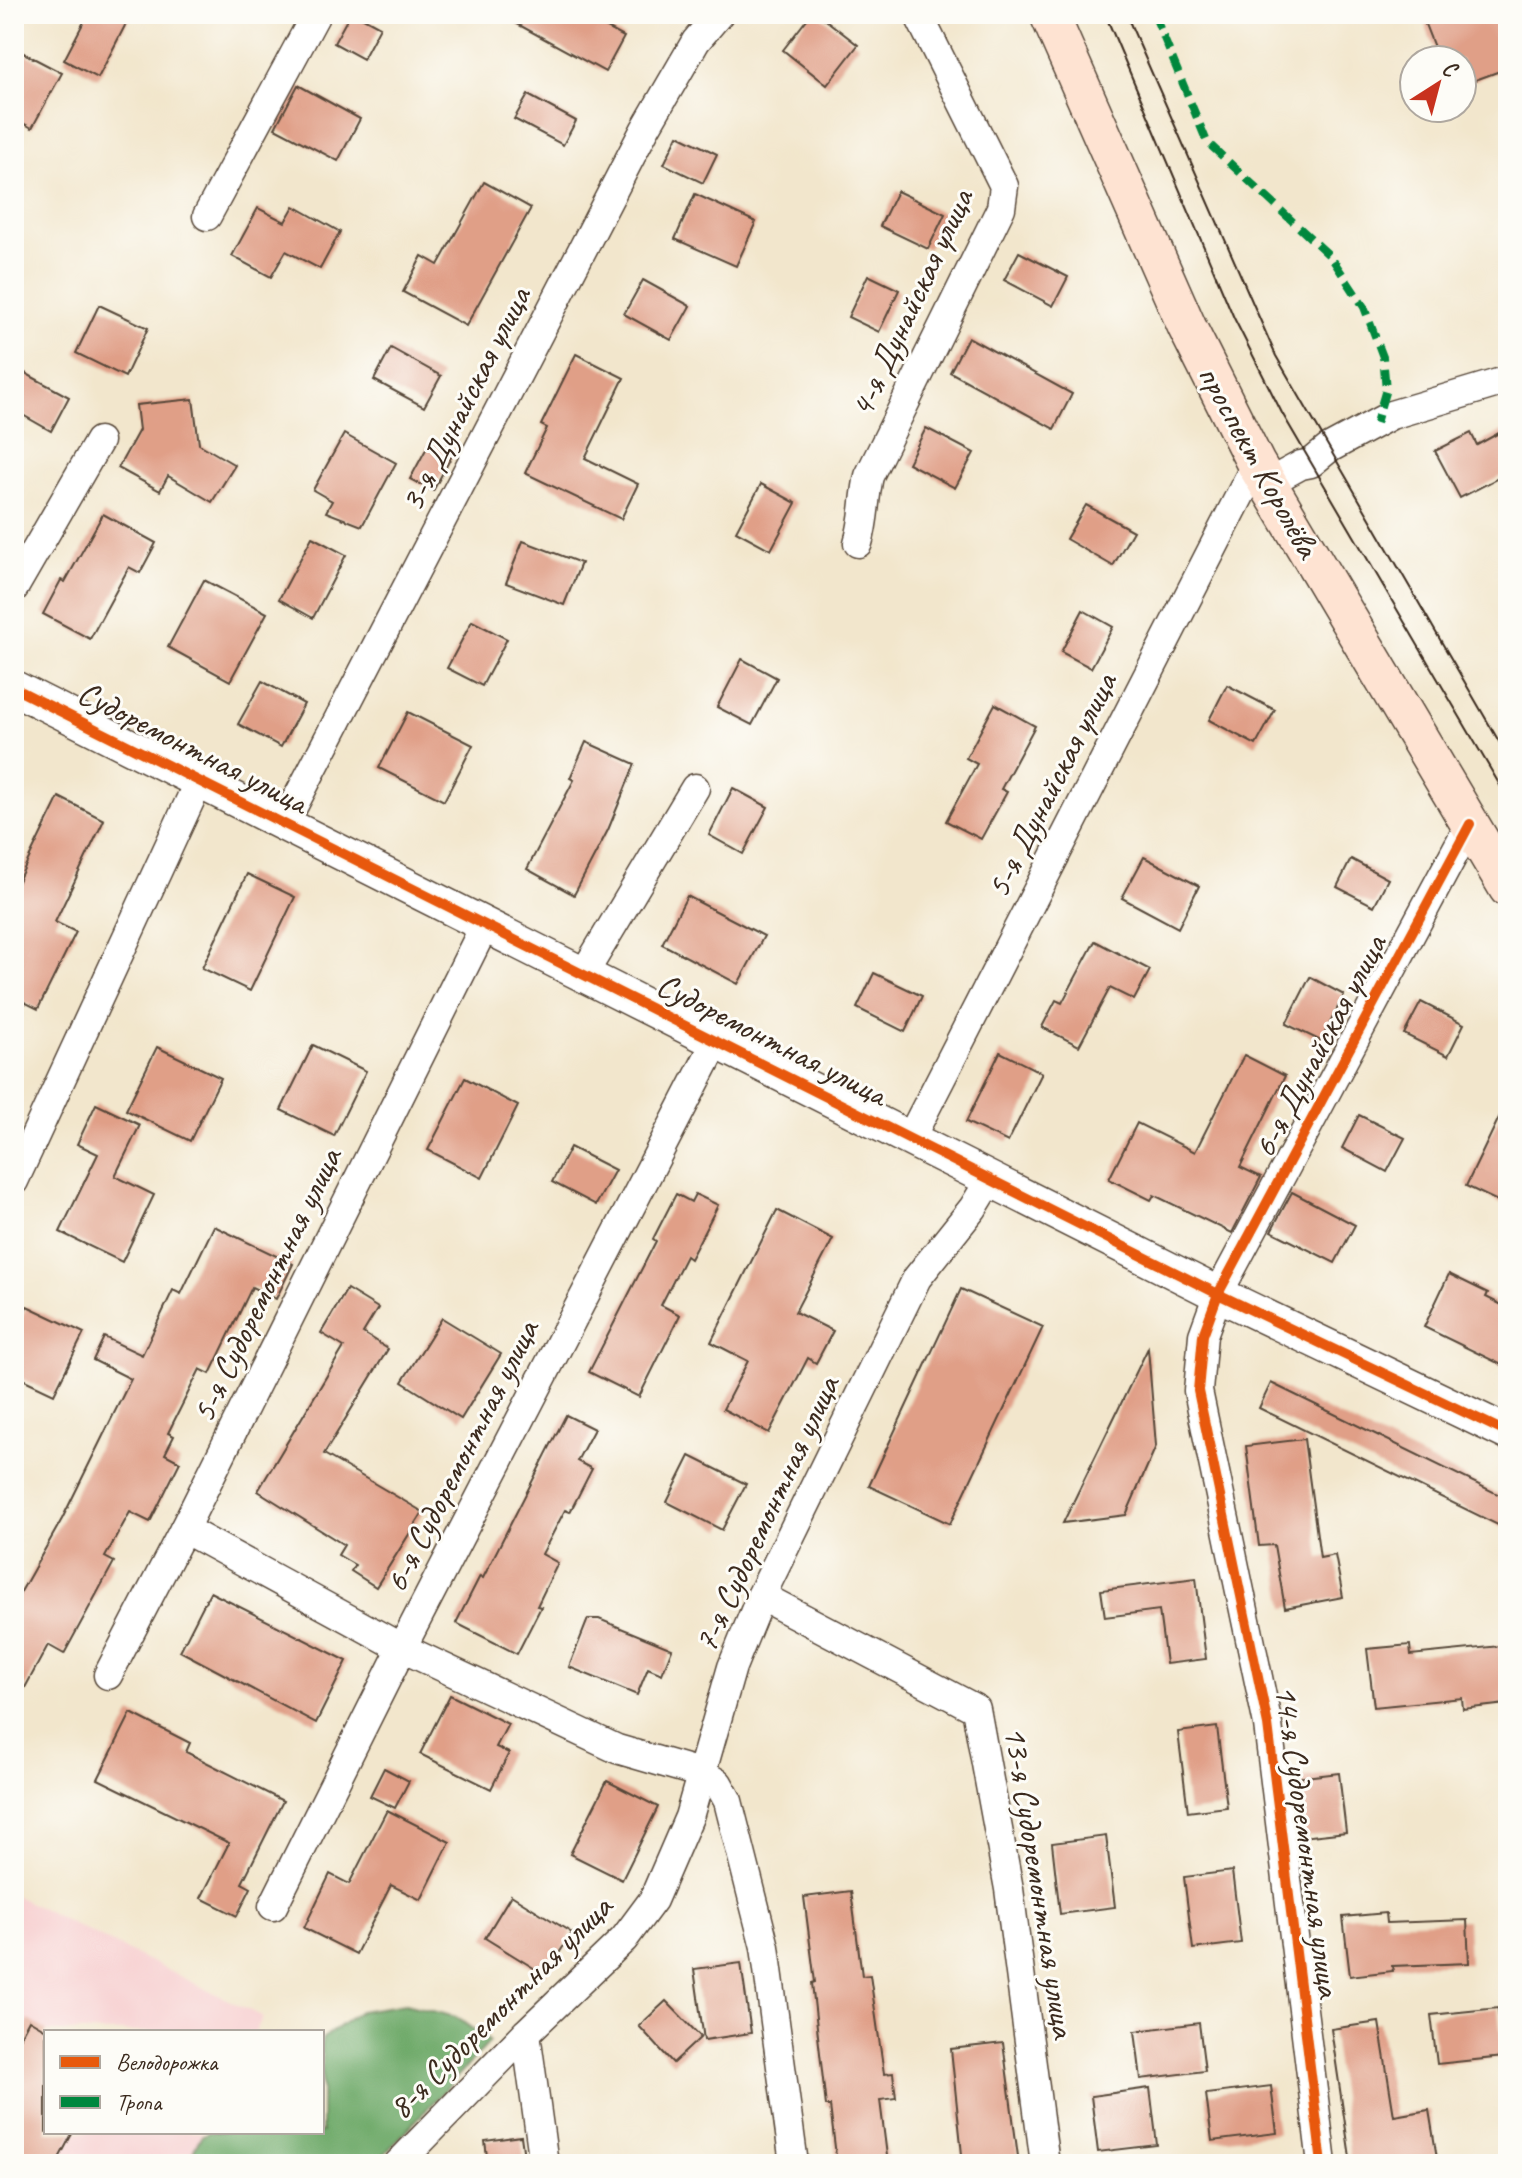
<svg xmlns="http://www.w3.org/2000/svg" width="1522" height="2178" font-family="Caveat,sans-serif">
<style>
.built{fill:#f7cfd0}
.forest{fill:#70aa6a;stroke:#566a44;stroke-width:2}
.building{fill:#e09f87}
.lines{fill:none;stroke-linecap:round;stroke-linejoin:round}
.minor-casing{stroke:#564638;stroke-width:31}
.tertiary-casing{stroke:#564638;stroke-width:37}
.secondary-casing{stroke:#564638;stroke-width:41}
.minor{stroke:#fff;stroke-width:28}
.tertiary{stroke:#fff;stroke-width:34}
.secondary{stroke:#fee3d2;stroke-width:38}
.tram{stroke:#3b2a1e;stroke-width:2}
.quiet{stroke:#00873e;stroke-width:8;stroke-dasharray:16 8;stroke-linecap:butt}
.cycleway-casing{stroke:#fdfcf7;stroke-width:15}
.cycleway{stroke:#e8590c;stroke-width:10}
.labels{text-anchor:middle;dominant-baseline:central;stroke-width:6;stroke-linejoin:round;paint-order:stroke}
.street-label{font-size:34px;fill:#3b2a1e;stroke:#fdfcf7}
</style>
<rect width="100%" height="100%" fill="#fdfcf7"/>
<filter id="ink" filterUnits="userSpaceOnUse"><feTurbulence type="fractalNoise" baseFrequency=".0125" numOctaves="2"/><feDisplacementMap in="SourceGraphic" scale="16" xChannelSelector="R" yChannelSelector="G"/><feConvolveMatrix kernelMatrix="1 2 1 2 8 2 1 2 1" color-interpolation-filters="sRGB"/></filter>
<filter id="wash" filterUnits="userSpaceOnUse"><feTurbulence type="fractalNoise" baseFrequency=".006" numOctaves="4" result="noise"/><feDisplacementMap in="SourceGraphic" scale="32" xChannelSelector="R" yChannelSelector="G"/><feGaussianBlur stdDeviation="1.8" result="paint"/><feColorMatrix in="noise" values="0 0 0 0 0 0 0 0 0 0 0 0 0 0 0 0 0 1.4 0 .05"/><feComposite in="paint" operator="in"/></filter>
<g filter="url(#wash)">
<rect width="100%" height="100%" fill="#f2e6cc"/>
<path class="built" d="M 14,1895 L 263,2017 L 255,2032 L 46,2032 L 46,2132 L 203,2132 L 187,2164 L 14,2164 Z"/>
<path class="forest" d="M 405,2004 L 456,2017 L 490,2042 L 375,2164 L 187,2164 L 201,2136 L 209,2132 L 322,2132 L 322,2039 L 360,2011 Z"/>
<g id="blocks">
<g class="building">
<path d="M 88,14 L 131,14 L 98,78 L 64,60 Z"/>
<path d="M 350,14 L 356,14 L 380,27 L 363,59 L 334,43 Z"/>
<path d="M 499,14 L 581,14 L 624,37 L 605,72 Z"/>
<path d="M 811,14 L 818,14 L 858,45 L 827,85 L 783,50 Z"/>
<path d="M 1421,14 L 1508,14 L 1508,68 L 1462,85 L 1462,60 L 1439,60 Z"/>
<path d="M 14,48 L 62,73 L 32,128 L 14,118 Z"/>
<path d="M 298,85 L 360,119 L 338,161 L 275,128 Z"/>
<path d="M 528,95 L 576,121 L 563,145 L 514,119 Z"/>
<path d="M 678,135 L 717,154 L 703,183 L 664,164 Z"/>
<path d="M 484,182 L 531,208 L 466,326 L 403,292 L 422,256 L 438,265 Z"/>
<path d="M 897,191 L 945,214 L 928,249 L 880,226 Z"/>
<path d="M 695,194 L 756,222 L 736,266 L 675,239 Z"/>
<path d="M 294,206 L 340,232 L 320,269 L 286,251 L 271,277 L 232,256 L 258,208 L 285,222 Z"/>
<path d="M 1019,252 L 1068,277 L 1053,306 L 1004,280 Z"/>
<path d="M 868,275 L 899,290 L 879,332 L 848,317 Z"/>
<path d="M 643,280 L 690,306 L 671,340 L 624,314 Z"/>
<path d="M 99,305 L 148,328 L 125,377 L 76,353 Z"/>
<path d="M 968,337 L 1072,394 L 1054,429 L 950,372 Z"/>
<path d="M 391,348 L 441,376 L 424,407 L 374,380 Z"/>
<path d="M 576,354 L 624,378 L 585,458 L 638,484 L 621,519 L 525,473 L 547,428 L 541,425 Z"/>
<path d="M 14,367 L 69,397 L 51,431 L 14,410 Z"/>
<path d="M 193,399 L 199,444 L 235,465 L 212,502 L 168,476 L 160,491 L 118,468 L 139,430 L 136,405 Z"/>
<path d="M 926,428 L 974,453 L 955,488 L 908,463 Z"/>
<path d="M 1508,428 L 1508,473 L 1460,498 L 1435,451 L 1471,433 L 1477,445 Z"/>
<path d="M 344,434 L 396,463 L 362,526 L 326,512 L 332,501 L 313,490 Z"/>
<path d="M 432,438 L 455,450 L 433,491 L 410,479 Z"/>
<path d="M 761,484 L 796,503 L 771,550 L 736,531 Z"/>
<path d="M 1086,505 L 1133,531 L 1113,566 L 1066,539 Z"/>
<path d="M 103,514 L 156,543 L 140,573 L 129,567 L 90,639 L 43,614 L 61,580 L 65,582 Z"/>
<path d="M 312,537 L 346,555 L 313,618 L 279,599 Z"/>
<path d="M 523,541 L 581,563 L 564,605 L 506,583 Z"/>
<path d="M 204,580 L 267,613 L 230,681 L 168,647 Z"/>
<path d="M 1083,610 L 1113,627 L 1091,668 L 1061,652 Z"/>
<path d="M 472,621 L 507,639 L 482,686 L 447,668 Z"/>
<path d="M 742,659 L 777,678 L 752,725 L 717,707 Z"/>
<path d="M 262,681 L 304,704 L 281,747 L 238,724 Z"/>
<path d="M 1227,685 L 1275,710 L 1256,745 L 1209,720 Z"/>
<path d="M 995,704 L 1035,726 L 1001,789 L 1007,792 L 981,839 L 946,821 L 977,764 L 966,758 Z"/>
<path d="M 408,712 L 473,745 L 444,801 L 379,768 Z"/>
<path d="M 586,742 L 635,764 L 608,830 L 574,895 L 527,869 L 574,780 L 570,778 Z"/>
<path d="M 733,788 L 768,807 L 743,854 L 709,835 Z"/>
<path d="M 59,797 L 104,820 L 55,922 L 76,932 L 38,1009 L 14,997 L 14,889 Z"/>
<path d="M 1144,857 L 1199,886 L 1178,928 L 1122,898 Z"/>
<path d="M 1351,859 L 1388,879 L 1374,906 L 1337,887 Z"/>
<path d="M 247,874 L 295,897 L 250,991 L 202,968 Z"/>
<path d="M 687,896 L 764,936 L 738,984 L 662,944 Z"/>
<path d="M 1095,941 L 1150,970 L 1134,1000 L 1110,988 L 1079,1046 L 1042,1027 L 1056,1000 L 1062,1003 Z"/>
<path d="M 874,973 L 922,996 L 905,1032 L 857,1008 Z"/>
<path d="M 1310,977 L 1344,995 L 1321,1041 L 1286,1024 Z"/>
<path d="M 1421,1002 L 1464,1024 L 1448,1056 L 1404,1034 Z"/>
<path d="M 313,1045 L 366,1071 L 334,1136 L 281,1110 Z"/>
<path d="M 157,1047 L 221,1078 L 190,1141 L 126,1110 Z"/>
<path d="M 1000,1052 L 1042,1073 L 1008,1142 L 966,1122 Z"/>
<path d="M 1244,1055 L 1285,1076 L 1240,1167 L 1261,1177 L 1232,1233 L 1154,1195 L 1151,1200 L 1109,1179 L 1137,1123 L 1195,1152 Z"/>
<path d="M 465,1078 L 518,1106 L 482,1178 L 428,1150 Z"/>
<path d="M 1508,1099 L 1508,1206 L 1466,1186 Z"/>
<path d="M 96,1104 L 140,1125 L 115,1176 L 154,1195 L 122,1262 L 60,1232 L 98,1154 L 77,1144 Z"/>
<path d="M 1359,1115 L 1405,1138 L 1387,1172 L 1342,1148 Z"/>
<path d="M 570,1147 L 615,1170 L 596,1205 L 552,1182 Z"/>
<path d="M 1292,1192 L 1355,1225 L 1335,1263 L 1271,1231 Z"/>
<path d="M 676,1194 L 691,1202 L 695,1194 L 718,1205 L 690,1259 L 686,1256 L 661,1305 L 680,1315 L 639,1397 L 589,1372 L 656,1241 L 653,1239 Z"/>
<path d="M 777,1210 L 833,1239 L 795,1312 L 833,1331 L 816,1363 L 808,1358 L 769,1433 L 723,1409 L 748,1361 L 711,1342 Z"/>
<path d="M 214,1226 L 293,1264 L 276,1299 L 252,1287 L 210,1374 L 200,1369 L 168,1433 L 174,1436 L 165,1454 L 180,1462 L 150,1522 L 130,1512 L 105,1557 L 114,1562 L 64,1654 L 48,1645 L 14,1708 L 14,1604 L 62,1519 L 131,1379 L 93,1360 L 104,1337 L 142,1355 L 173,1290 L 181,1294 Z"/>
<path d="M 1449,1274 L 1488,1293 L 1486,1297 L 1508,1308 L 1508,1368 L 1424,1327 Z"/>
<path d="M 347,1289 L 378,1308 L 363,1333 L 388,1349 L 324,1454 L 423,1512 L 376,1587 L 351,1571 L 355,1565 L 338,1555 L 344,1545 L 258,1491 L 344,1347 L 321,1333 Z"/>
<path d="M 961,1289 L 1043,1327 L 950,1524 L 869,1486 Z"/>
<path d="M 27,1306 L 84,1333 L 54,1394 L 14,1375 L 14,1333 Z"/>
<path d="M 442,1318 L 501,1354 L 461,1419 L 402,1382 Z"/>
<path d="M 1148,1348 L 1156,1446 L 1126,1515 L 1063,1523 Z"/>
<path d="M 1271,1383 L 1508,1499 L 1508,1530 L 1259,1408 Z"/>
<path d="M 566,1415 L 594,1429 L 577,1461 L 592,1469 L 570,1512 L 565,1510 L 542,1554 L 558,1563 L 537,1606 L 541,1607 L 517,1654 L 456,1623 L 480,1576 L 483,1578 Z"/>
<path d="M 1304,1439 L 1320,1558 L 1335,1555 L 1343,1597 L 1285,1608 L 1274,1545 L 1259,1546 L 1246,1446 Z"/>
<path d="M 690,1456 L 746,1484 L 722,1530 L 667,1502 Z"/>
<path d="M 1196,1578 L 1206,1659 L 1166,1664 L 1159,1610 L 1105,1617 L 1101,1590 Z"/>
<path d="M 210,1592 L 347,1661 L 316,1723 L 180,1651 Z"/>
<path d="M 588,1619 L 599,1619 L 672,1649 L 662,1674 L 648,1668 L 637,1695 L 569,1667 Z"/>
<path d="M 1410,1645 L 1411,1655 L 1500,1646 L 1506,1704 L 1463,1709 L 1462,1698 L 1374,1707 L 1367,1649 Z"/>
<path d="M 450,1695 L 508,1724 L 496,1747 L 509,1753 L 491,1789 L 420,1754 Z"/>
<path d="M 131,1713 L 190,1743 L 186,1752 L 283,1801 L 242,1883 L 251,1888 L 237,1916 L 201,1898 L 229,1843 L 98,1779 Z"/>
<path d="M 1217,1727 L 1227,1807 L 1188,1812 L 1178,1732 Z"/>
<path d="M 384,1768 L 409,1781 L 395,1808 L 370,1796 Z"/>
<path d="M 1339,1773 L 1346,1832 L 1302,1837 L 1296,1778 Z"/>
<path d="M 607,1781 L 658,1807 L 622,1880 L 570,1854 Z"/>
<path d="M 387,1810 L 450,1842 L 421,1900 L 391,1885 L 356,1954 L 304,1928 L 330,1874 L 349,1884 Z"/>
<path d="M 1106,1836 L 1115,1907 L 1060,1914 L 1052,1843 Z"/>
<path d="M 1232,1871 L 1241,1943 L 1193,1949 L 1184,1877 Z"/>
<path d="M 851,1891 L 862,1976 L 870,1975 L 884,2074 L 893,2073 L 896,2098 L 880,2100 L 888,2164 L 837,2164 L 830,2106 L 826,2106 L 812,1983 L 815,1982 L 804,1897 Z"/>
<path d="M 511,1895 L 572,1933 L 545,1975 L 485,1938 Z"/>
<path d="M 1386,1913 L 1387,1923 L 1467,1920 L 1469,1963 L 1392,1966 L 1393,1971 L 1350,1976 L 1343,1917 Z"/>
<path d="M 741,1963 L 751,2033 L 704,2040 L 694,1969 Z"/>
<path d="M 666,2001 L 701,2037 L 673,2063 L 639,2026 Z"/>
<path d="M 1498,2008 L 1503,2057 L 1437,2064 L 1431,2015 Z"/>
<path d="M 29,2020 L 46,2030 L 46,2132 L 73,2132 L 56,2164 L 14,2164 L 14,2048 Z"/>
<path d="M 1379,2022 L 1394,2116 L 1429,2110 L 1438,2164 L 1351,2164 L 1331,2029 Z"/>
<path d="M 1199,2023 L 1205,2071 L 1141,2079 L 1135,2031 Z"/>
<path d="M 1003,2043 L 1019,2164 L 963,2164 L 951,2049 Z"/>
<path d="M 1271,2086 L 1277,2133 L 1212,2141 L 1206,2094 Z"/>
<path d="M 1150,2088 L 1157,2145 L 1098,2152 L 1091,2096 Z"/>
<path d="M 521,2136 L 525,2164 L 488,2164 L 485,2141 Z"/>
</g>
</g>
</g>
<g filter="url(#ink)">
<use href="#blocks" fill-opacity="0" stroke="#564638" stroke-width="2"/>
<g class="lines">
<g class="minor-casing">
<g id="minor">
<path d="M 207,216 L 316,14"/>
<path d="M 1268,483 L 1301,465 L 1311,463 L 1328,449 L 1391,415 L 1508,380"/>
<path d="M 858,543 C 865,521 864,498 869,476 L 1001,208 L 1004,186 L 918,14"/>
<path d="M 14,588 L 99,441"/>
<path d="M 284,824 L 645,129 L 696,41 L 719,14"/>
<path d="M 583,975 L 695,788"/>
<path d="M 910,1139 L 1256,464"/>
<path d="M 14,1181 L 199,781"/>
<path d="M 184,1529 L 402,1648 L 617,1749 L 703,1774 L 718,1783 L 728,1801 L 765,1947 L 794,2164"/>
<path d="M 761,1596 L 976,1709 L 1009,1889 L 1045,2164"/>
<path d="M 108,1675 L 184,1529 L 485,925"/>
<path d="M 273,1906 L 402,1648 L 716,1042"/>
<path d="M 526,2033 L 544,2164"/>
<path d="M 398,2164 L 526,2033 L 624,1939 L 653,1900 L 689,1817 L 732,1667 L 761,1596 L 917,1278 L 973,1208 L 990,1180"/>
<path d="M 1322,2164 L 1268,1725 L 1198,1391 L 1203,1335 L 1218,1294 L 1470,824"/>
</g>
</g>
<g class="tertiary-casing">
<path id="tertiary" d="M 14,688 L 1218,1294 L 1508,1433"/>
</g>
<g class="secondary-casing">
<path id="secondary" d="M 1049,14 L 1187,327 L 1256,464 L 1508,888"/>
</g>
<use href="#minor" class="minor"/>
<use href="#tertiary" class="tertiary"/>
<use href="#secondary" class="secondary"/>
<g class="tram">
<path d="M 1105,14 L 1234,318 L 1282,413 L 1508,799"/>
<path d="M 1126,14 L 1276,356 L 1508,757"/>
</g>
<path class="quiet" d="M 1154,14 L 1207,142 L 1331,257 L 1364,307 L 1383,357 L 1386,389 L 1376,423"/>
<g class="cycleway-casing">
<g id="cycleway">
<path d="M 14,688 L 1218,1294 L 1508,1433"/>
<path d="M 1322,2164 L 1268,1725 L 1198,1391 L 1203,1335 L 1218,1294 L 1470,824"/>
</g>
</g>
<use href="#cycleway" class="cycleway"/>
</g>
</g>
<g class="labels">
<g class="street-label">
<text transform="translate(911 303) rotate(-65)">4-я Дунайская улица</text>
<text transform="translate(465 399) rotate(-63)">3-я Дунайская улица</text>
<text transform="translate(1259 461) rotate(61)">проспект Королёва</text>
<text transform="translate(193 747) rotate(27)">Судоремонтная улица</text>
<text transform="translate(1051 785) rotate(-63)">5-я Дунайская улица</text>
<text transform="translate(772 1039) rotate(27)">Судоремонтная улица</text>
<text transform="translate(1319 1046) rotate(-62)">6-я Дунайская улица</text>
<text transform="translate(266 1285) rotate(-64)">5-я Судоремонтная улица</text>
<text transform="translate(461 1456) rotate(-63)">6-я Судоремонтная улица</text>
<text transform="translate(766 1514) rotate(-65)">7-я Судоремонтная улица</text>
<text transform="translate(1308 1841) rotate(82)">14-я Судоремонтная улица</text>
<text transform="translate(1040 1882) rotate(81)">13-я Судоремонтная улица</text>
<text transform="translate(500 2007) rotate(-45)">8-я Судоремонтная улица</text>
</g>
</g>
<rect width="1522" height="2178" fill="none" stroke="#fdfcf7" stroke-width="48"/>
<rect x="44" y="2030" width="280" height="104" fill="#fdfcf7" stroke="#afa8a0" stroke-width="2"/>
<rect x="60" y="2056" width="40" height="12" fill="#e8590c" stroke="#afa8a0" stroke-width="2"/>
<text x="116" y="2070" font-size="24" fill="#3b2a1e">Велодорожка</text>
<rect x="60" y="2096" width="40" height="12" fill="#00873e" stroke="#afa8a0" stroke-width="2"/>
<text x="116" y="2110" font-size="24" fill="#3b2a1e">Тропа</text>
<g transform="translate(1438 84) rotate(36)"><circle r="38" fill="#fdfcf7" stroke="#afa8a0" stroke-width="2"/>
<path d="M0-6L14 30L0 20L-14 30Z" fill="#c8321e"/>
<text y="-12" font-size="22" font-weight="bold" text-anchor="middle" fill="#3b2a1e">С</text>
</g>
</svg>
